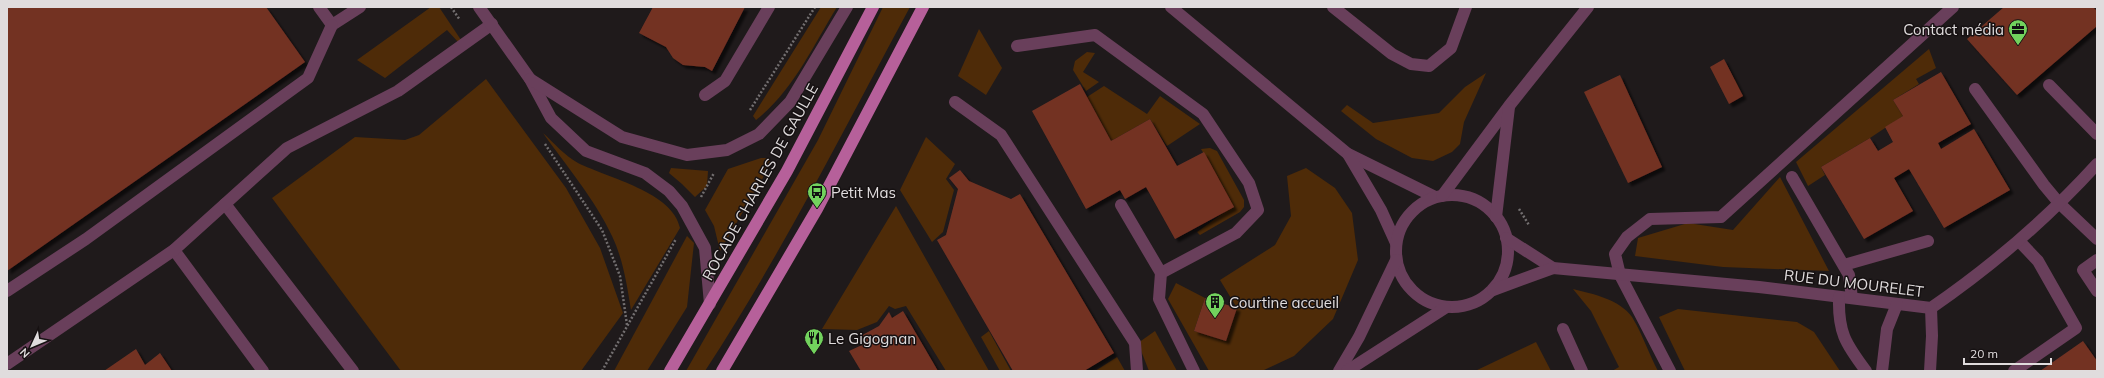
<svg xmlns="http://www.w3.org/2000/svg" width="2104" height="378" font-family="Mulish,sans-serif">
<style>
.green{fill:#4e2b08}
.building{fill:#733224;filter:url(#shadow)}
.lines{fill:none;stroke-linecap:round;stroke-linejoin:round}
.path{stroke:#736f70;stroke-width:2.5;stroke-dasharray:2 2;stroke-linecap:butt}
.service{stroke:#693f5b;stroke-width:12}
.minor{stroke:#693f5b;stroke-width:12}
.primary{stroke:#b6609a;stroke-width:12}
.labels{text-anchor:middle;dominant-baseline:central;stroke-width:3;stroke-linejoin:round;paint-order:stroke}
.poi-label{font-size:15px;fill:#e0dcdd;stroke:#161112;text-anchor:start}
.street-label{font-size:15px;fill:#e0dcdd;stroke:#161112}
</style>
<defs>
<filter id="shadow"><feDropShadow dx="3.5" dy="3.5" stdDeviation="1" flood-color="#0009"/></filter>
</defs>
<rect width="100%" height="100%" fill="#1f1a1b"/>
<g class="green">
<path d="M 431,7 L 439,7 L 461,40 L 459,43 L 447,30 L 385,78 L 357,60 Z"/>
<path d="M 821,7 L 837,7 C 813,46 793,91 756,120 L 753,116 Z"/>
<path d="M 883,7 L 910,7 C 844,129 781,255 705,371 L 686,371 L 818,140 Z"/>
<path d="M 979,29 L 1002,68 L 986,95 L 958,76 Z"/>
<path d="M 1929,49 L 1936,68 L 1916,79 L 1919,84 L 1893,100 L 1903,116 L 1870,138 L 1821,167 L 1825,175 L 1808,186 L 1796,162 Z"/>
<path d="M 1087,52 L 1095,53 L 1083,72 L 1099,82 L 1086,91 L 1073,70 L 1075,61 Z"/>
<path d="M 1486,73 L 1464,122 L 1460,144 L 1452,152 L 1433,161 L 1412,158 L 1376,139 L 1341,111 L 1347,105 L 1373,123 L 1439,113 L 1465,87 Z"/>
<path d="M 486,79 L 566,188 L 600,248 L 623,313 L 581,371 L 401,371 L 272,198 L 355,137 L 405,140 L 419,135 Z"/>
<path d="M 1104,86 L 1147,114 L 1160,96 L 1200,124 L 1167,146 L 1150,119 L 1111,141 L 1087,97 Z"/>
<path d="M 543,133 C 554,143 565,156 578,163 C 608,178 673,192 680,228 L 631,310 C 627,285 623,259 612,236 C 596,201 565,164 543,133 Z"/>
<path d="M 926,137 L 955,164 L 946,179 L 954,190 L 943,232 L 932,242 L 900,190 Z"/>
<path d="M 1210,148 L 1217,151 L 1244,200 L 1244,207 L 1240,212 L 1200,235 L 1197,232 L 1233,206 L 1201,149 Z"/>
<path d="M 761,158 L 769,158 L 771,164 L 720,251 L 714,226 L 705,210 L 728,169 Z"/>
<path d="M 671,168 L 708,171 L 707,186 L 695,197 L 682,184 L 669,173 Z"/>
<path d="M 1306,168 L 1335,188 L 1352,213 L 1358,260 L 1333,319 L 1294,356 L 1262,371 L 1209,371 L 1168,299 L 1176,283 L 1205,298 L 1194,331 L 1226,341 L 1237,308 L 1220,280 L 1275,245 L 1291,216 L 1287,176 Z"/>
<path d="M 1780,177 L 1829,271 L 1723,267 L 1635,256 L 1638,238 L 1688,223 L 1733,230 Z"/>
<path d="M 896,206 L 989,371 L 946,371 L 906,306 L 895,309 L 889,306 L 877,322 L 857,330 L 822,329 Z"/>
<path d="M 687,236 L 694,243 L 687,307 L 647,371 L 614,371 Z"/>
<path d="M 1573,289 C 1593,294 1619,299 1632,317 C 1642,333 1649,354 1658,371 L 1612,371 L 1619,367 L 1591,311 Z"/>
<path d="M 1678,309 L 1797,322 L 1814,332 L 1840,371 L 1685,371 L 1659,317 Z"/>
<path d="M 989,331 L 1011,371 L 1000,371 L 981,337 Z"/>
<path d="M 1155,331 L 1177,371 L 1149,371 L 1138,343 Z"/>
<path d="M 1536,342 L 1551,371 L 1475,371 Z"/>
<path d="M 1117,357 L 1125,371 L 1095,371 Z"/>
</g>
<g class="building">
<path d="M 7,7 L 266,7 L 305,62 L 7,271 Z"/>
<path d="M 653,7 L 745,7 L 712,71 L 705,67 L 683,65 L 673,58 L 666,47 L 639,33 Z"/>
<path d="M 2004,7 L 2093,7 L 2097,11 L 2097,26 L 2017,95 L 1967,39 Z"/>
<path d="M 1724,59 L 1743,96 L 1729,104 L 1710,67 Z"/>
<path d="M 1941,72 L 1971,124 L 1938,143 L 1941,149 L 1974,129 L 2010,190 L 1944,228 L 1909,169 L 1894,178 L 1913,211 L 1864,239 L 1821,167 L 1870,138 L 1878,151 L 1893,142 L 1885,127 L 1903,116 L 1893,100 Z"/>
<path d="M 1620,75 L 1662,167 L 1628,183 L 1584,92 Z"/>
<path d="M 1080,84 L 1111,141 L 1150,119 L 1177,166 L 1204,152 L 1234,207 L 1175,239 L 1146,187 L 1125,199 L 1120,190 L 1086,209 L 1032,111 Z"/>
<path d="M 960,170 L 969,181 L 1011,199 L 1020,194 L 1114,353 L 1084,371 L 1013,371 L 937,240 L 946,235 L 958,189 L 949,178 Z"/>
<path d="M 1205,298 L 1237,308 L 1226,341 L 1194,331 Z"/>
<path d="M 903,311 L 938,371 L 861,371 L 849,351 L 862,345 L 857,338 L 879,326 L 889,312 L 892,318 Z"/>
<path d="M 2083,341 L 2097,361 L 2097,371 L 2040,371 Z"/>
<path d="M 136,349 L 145,365 L 160,353 L 172,371 L 104,371 Z"/>
</g>
<g class="lines">
<g class="path">
<path d="M 451,7 L 460,20"/>
<path d="M 750,110 L 815,7"/>
<path d="M 545,144 L 602,230 L 620,276 L 627,325"/>
<path d="M 701,197 L 714,173"/>
<path d="M 1519,209 L 1529,225"/>
<path d="M 602,371 L 676,239"/>
</g>
<g class="service">
<path d="M 319,7 L 332,25 L 360,7"/>
<path d="M 1333,7 L 1392,54 L 1411,64 L 1429,66 L 1451,48 L 1466,7"/>
<path d="M 1017,46 L 1095,35 L 1203,114 L 1249,183 L 1258,210 L 1236,233 L 1161,273 L 1159,299 L 1194,371"/>
<path d="M 2049,85 L 2097,134"/>
<path d="M 1975,89 L 2044,185 L 2059,203 L 2097,239"/>
<path d="M 705,95 L 725,81 L 769,7"/>
<path d="M 955,102 L 1001,135 L 1135,343 L 1137,371"/>
<path d="M 1792,177 L 1849,275 L 1852,298"/>
<path d="M 225,204 L 353,371"/>
<path d="M 1121,205 L 1161,273"/>
<path d="M 174,250 L 263,371"/>
<path d="M 2097,260 L 2083,270 L 2097,291"/>
<path d="M 1844,265 L 1928,241"/>
<path d="M 7,291 L 86,239 L 308,78 L 332,25"/>
<path d="M 1563,329 L 1582,371"/>
<path d="M 7,364 L 174,250 L 287,148 L 398,91 L 492,24"/>
<path d="M 1670,371 L 1620,275 L 1615,254 L 1627,237 L 1650,219 L 1721,217 L 1953,7"/>
<path d="M 2014,371 L 2076,328 L 2038,261 L 2019,241"/>
</g>
<g class="minor">
<path d="M 479,7 L 530,79 L 551,118 L 586,151 L 645,173 L 669,191 L 682,206 L 705,248 L 710,304"/>
<path d="M 1171,7 L 1348,154 L 1435,197"/>
<path d="M 530,79 L 622,137 L 687,155 L 727,150 L 759,134 L 790,102 L 847,7"/>
<path d="M 1348,154 L 1381,210 L 1396,243"/>
<circle cx="1452" cy="251" r="56"/>
<path d="M 1442,196 L 1509,106 L 1588,7"/>
<path d="M 1496,217 L 1509,107"/>
<path d="M 1506,238 L 1553,268 L 1759,287 L 1931,308 C 1992,266 2047,219 2097,164"/>
<path d="M 1493,290 L 1553,268"/>
<path d="M 1839,297 C 1838,332 1845,343 1866,371"/>
<path d="M 1339,371 L 1359,337 L 1396,260"/>
<path d="M 1347,371 L 1445,308"/>
<path d="M 1882,371 L 1887,329 L 1897,304"/>
<path d="M 1930,371 L 1932,336 L 1931,308"/>
</g>
<g class="primary">
<path d="M 670,371 L 787,171 L 873,7"/>
<path d="M 722,371 L 817,209 L 923,7"/>
</g>
</g>
<defs>
<g id="office-pin" transform="scale(1)"><path d="M0 17L-7.5 6A9.5 9.5 0 1 1 7.5 6Z" fill="#72d25d" stroke="#161112"/><path d="M-6-3h4V-5.5h4V-3h4V5H-6ZM-1-4.5V-3h2v-1.5ZM-6 0V1H6V0Z" fill="#111"/></g>
<g id="bus-pin" transform="scale(1)"><path d="M0 17L-7.5 6A9.5 9.5 0 1 1 7.5 6Z" fill="#72d25d" stroke="#161112"/><path d="M-5-6H5V4H4V6H2V4H-2V6H-4V4H-5ZM-3.5-4V0h7V-4ZM-3.5 1.2v1.5H-2V1.2ZM2 1.2v1.5H3.5V1.2Z" fill="#111"/></g>
<g id="building-pin" transform="scale(1)"><path d="M0 17L-7.5 6A9.5 9.5 0 1 1 7.5 6Z" fill="#72d25d" stroke="#161112"/><path d="M-4-6H4V6H1V3H-1V6H-4ZM-2.5-4.3h1.7v1.8h-1.7ZM.8-4.3h1.7v1.8H.8ZM-2.5-1h1.7V.8h-1.7ZM.8-1h1.7V.8H.8Z" fill="#111"/></g>
<g id="restaurant-pin" transform="scale(1)"><path d="M0 17L-7.5 6A9.5 9.5 0 1 1 7.5 6Z" fill="#72d25d" stroke="#161112"/><path d="M-5-6h1v4h1v-4h1v4h1v-4h1v5L-1.5 .5V6h-2V.5L-5-1ZM5-6V6H3V1.5H1.5Q1.5-4 5-6Z" fill="#111"/></g>
</defs>
<g fill-rule="evenodd">
<use href="#office-pin" x="2018" y="29"/>
<use href="#bus-pin" x="817" y="192"/>
<use href="#building-pin" x="1215" y="302"/>
<use href="#restaurant-pin" x="814" y="338"/>
</g>
<g class="labels">
<g class="poi-label">
<text x="2004" y="29" text-anchor="end">Contact média</text>
<text x="831" y="192">Petit Mas</text>
<text x="1229" y="302">Courtine accueil</text>
<text x="828" y="338">Le Gigognan</text>
</g>
<g class="street-label">
<text transform="translate(760 182) rotate(-61)">ROCADE CHARLES DE GAULLE</text>
<text transform="translate(1854 283) rotate(7)">RUE DU MOURELET</text>
</g>
</g>
<rect width="2104" height="378" fill="none" stroke="#e0dcdd" stroke-width="16"/>
<g transform="translate(32 346) rotate(226)" stroke="#161112" stroke-width="3" paint-order="stroke">
<path d="M0-3L7 15L0 10L-7 15Z" fill="#e0dcdd"/>
<text y="-6" font-size="11" font-weight="bold" text-anchor="middle" fill="#e0dcdd">N</text>
</g>
<path d="M1964 358v6h87v-6" fill="none" stroke="#e0dcdd" stroke-width="2"/>
<text x="1970" y="358" font-size="12" fill="#e0dcdd" stroke="#161112" stroke-width="3" paint-order="stroke">20 m</text>
</svg>
